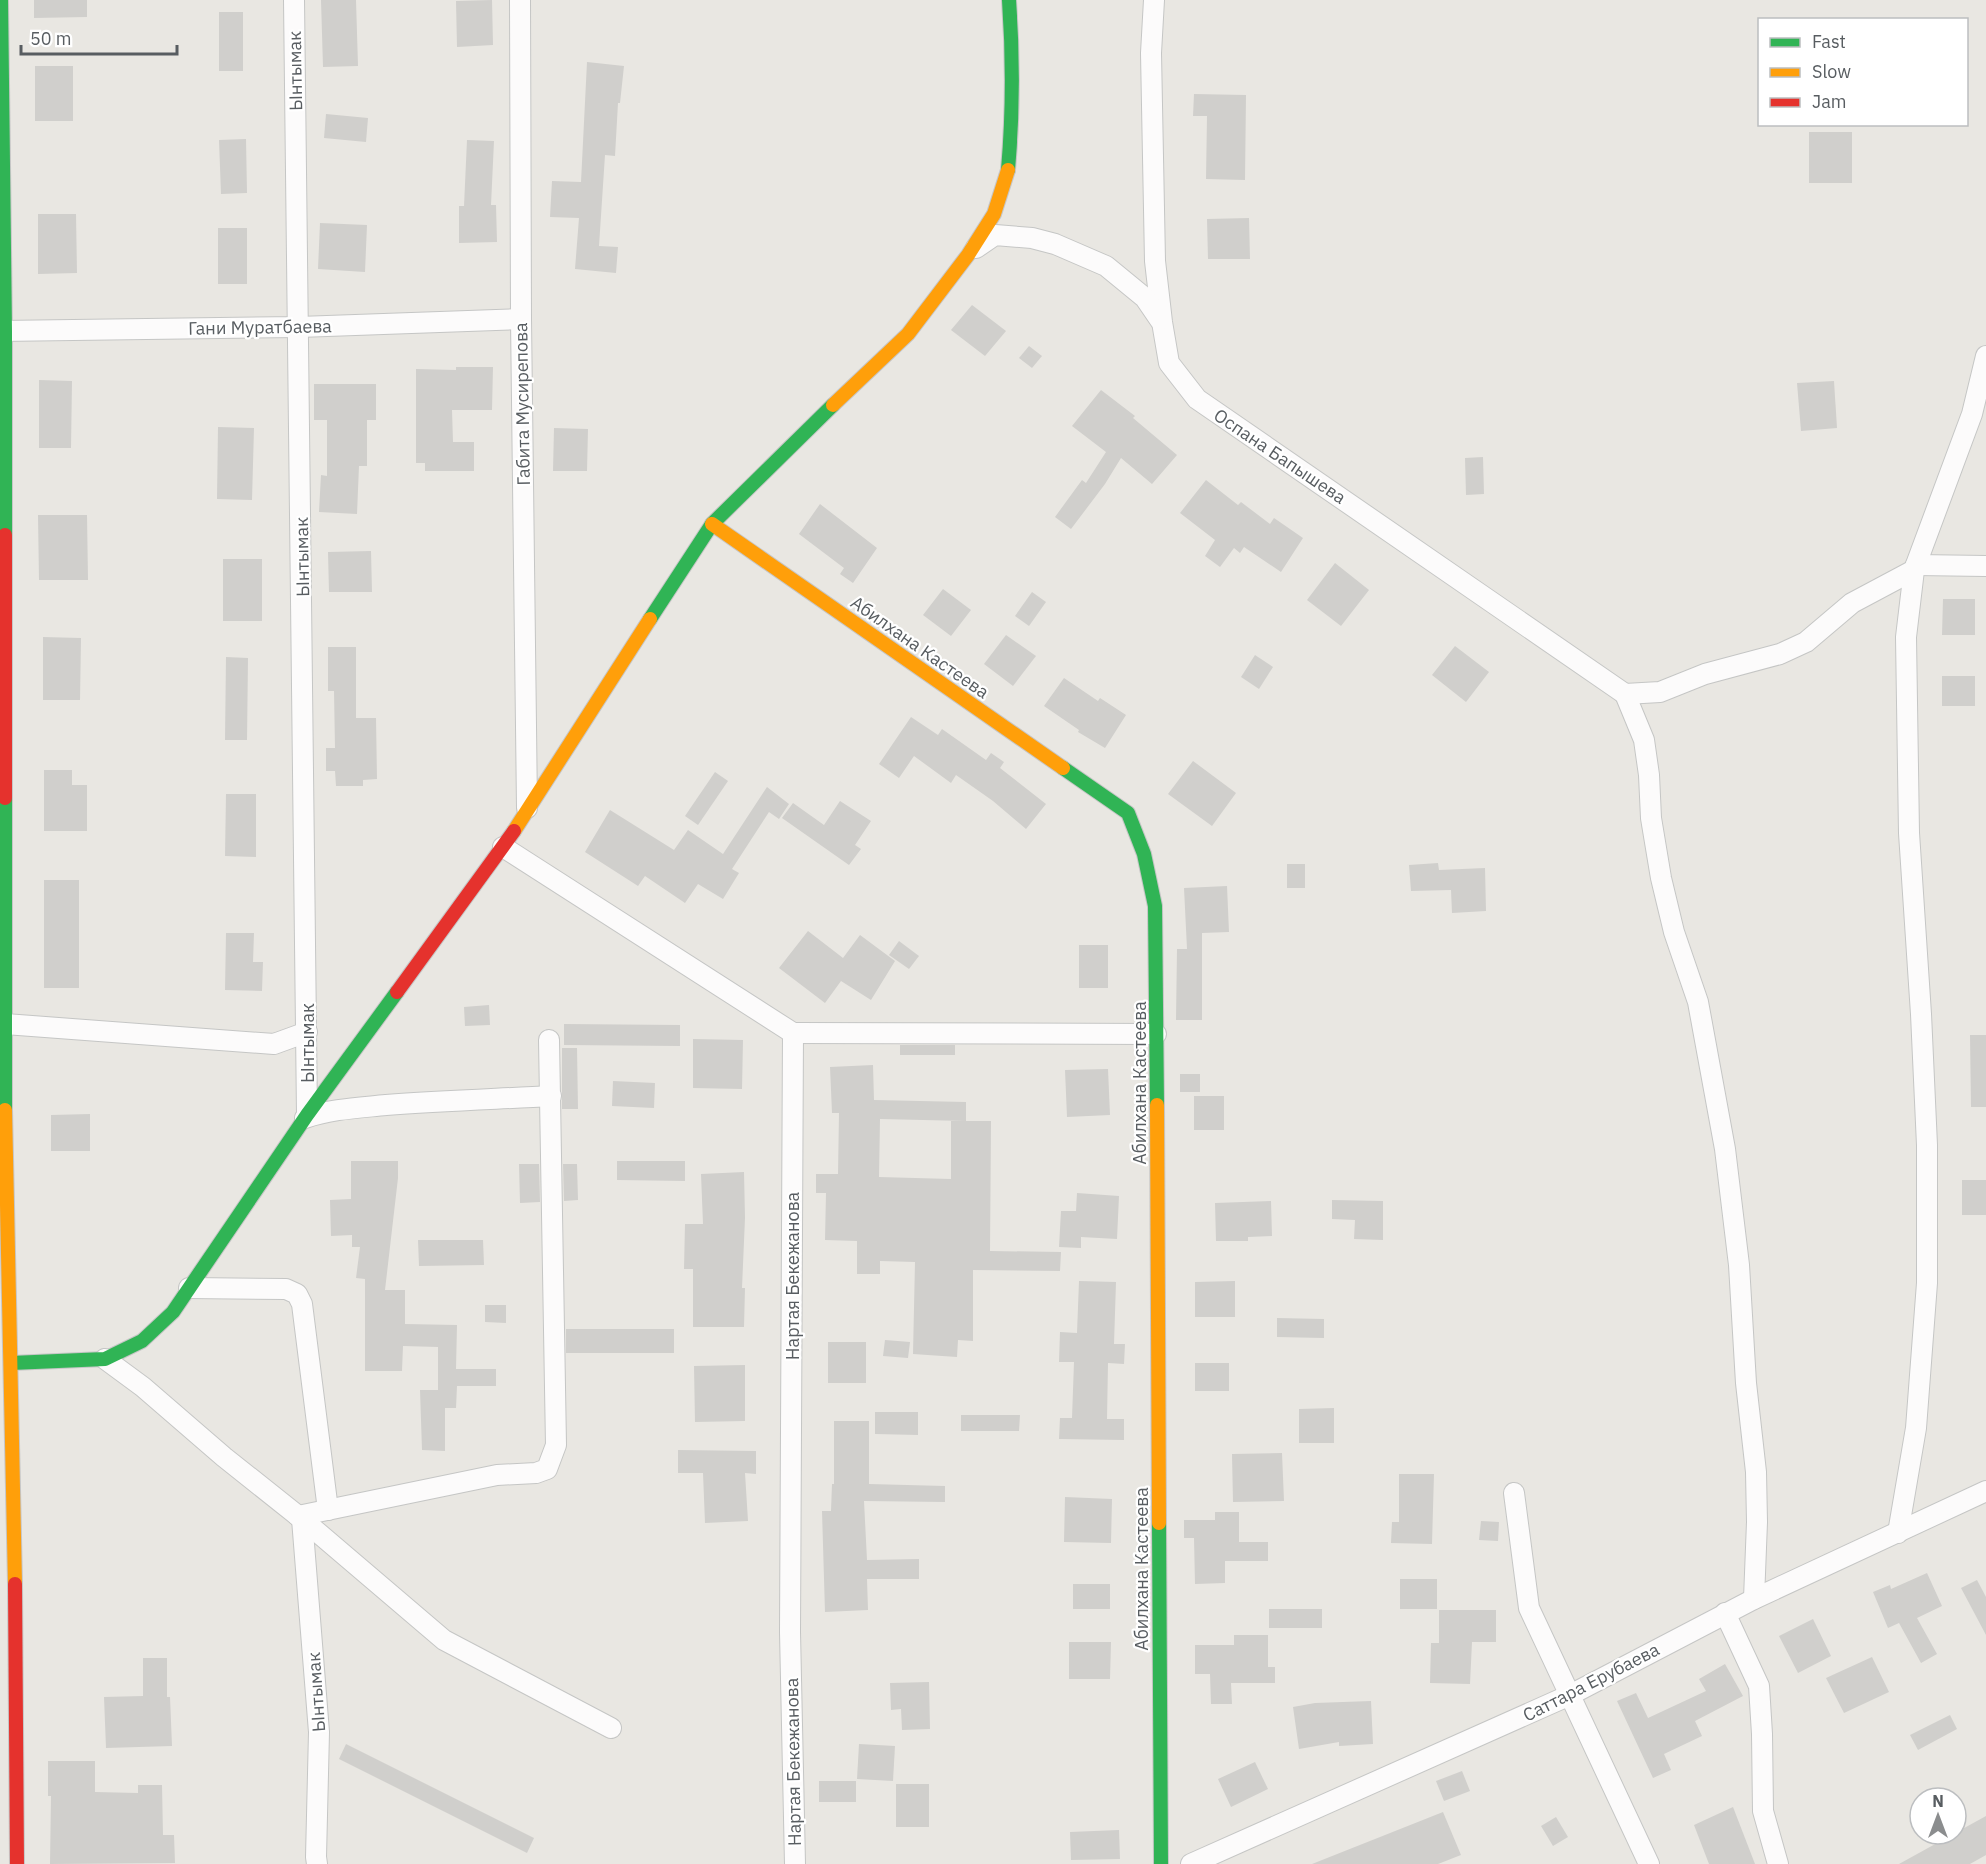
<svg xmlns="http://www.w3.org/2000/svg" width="1986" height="1864" font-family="'IBM Plex Sans',sans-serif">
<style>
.building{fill:#d0cfcc;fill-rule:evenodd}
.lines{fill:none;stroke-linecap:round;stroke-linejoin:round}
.street-casing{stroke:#c5c6c5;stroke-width:22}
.fast-casing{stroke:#c6c6c6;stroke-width:16}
.slow-casing{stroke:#c6c6c6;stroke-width:16}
.jam-casing{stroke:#c6c6c6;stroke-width:16}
.street{stroke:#fcfbfb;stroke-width:20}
.fast{stroke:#30b455;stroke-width:14}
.slow{stroke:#ff9f0a;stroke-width:14}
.jam{stroke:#e5322d;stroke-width:14}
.labels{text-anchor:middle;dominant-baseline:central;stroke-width:4.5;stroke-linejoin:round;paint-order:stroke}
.street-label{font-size:18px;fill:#585d61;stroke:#fff}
</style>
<rect width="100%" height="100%" fill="#e9e7e2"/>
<g class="building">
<path d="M 34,0 L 87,0 L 87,17 L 34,18 Z"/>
<path d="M 321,0 L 356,0 L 358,66 L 323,67 Z"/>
<path d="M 492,0 L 493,45 L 457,47 L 456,1 Z"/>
<rect x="219" y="12" width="24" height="59"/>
<path d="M 587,62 L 624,66 L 620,103 L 618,103 L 615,156 L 605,155 L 599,246 L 618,247 L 616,273 L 575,269 L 579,218 L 550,217 L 552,181 L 581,182 Z"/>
<rect x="35" y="66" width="38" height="55"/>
<path d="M 1194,94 L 1246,95 L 1245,180 L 1206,179 L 1207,116 L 1193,116 Z"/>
<path d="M 326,114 L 368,118 L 366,142 L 324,138 Z"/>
<rect x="1809" y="132" width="43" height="51"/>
<path d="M 246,139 L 247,193 L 221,194 L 219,140 Z"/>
<path d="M 467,140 L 494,141 L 491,205 L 496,205 L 497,242 L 459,243 L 459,206 L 464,206 Z"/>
<path d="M 38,214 L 76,214 L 77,273 L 38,274 Z"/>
<path d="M 1249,218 L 1250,259 L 1208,259 L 1207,219 Z"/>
<path d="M 320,223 L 367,225 L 365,272 L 318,269 Z"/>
<rect x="218" y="228" width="29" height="56"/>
<path d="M 972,305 L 1006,331 L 985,356 L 951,330 Z"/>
<path d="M 1029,346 L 1042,356 L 1032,368 L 1019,358 Z"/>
<path d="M 456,367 L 493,367 L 492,410 L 452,410 L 453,442 L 474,442 L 474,471 L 425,471 L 425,463 L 416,463 L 416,369 L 456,370 Z"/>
<path d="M 39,380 L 72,381 L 71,448 L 39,448 Z"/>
<path d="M 1834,381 L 1837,428 L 1801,431 L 1797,383 Z"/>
<path d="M 314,384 L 376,384 L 376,420 L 367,420 L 367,466 L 359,466 L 357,514 L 319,512 L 321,475 L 327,476 L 327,420 L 314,420 Z"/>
<path d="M 1101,390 L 1135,416 L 1133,418 L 1177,455 L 1152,484 L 1121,458 L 1105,484 L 1071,529 L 1055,517 L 1082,480 L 1086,483 L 1106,452 L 1072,426 Z"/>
<path d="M 218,427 L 254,428 L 252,500 L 217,499 Z"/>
<path d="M 554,428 L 588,429 L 587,471 L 553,471 Z"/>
<path d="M 1483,457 L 1484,494 L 1466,495 L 1465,458 Z"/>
<path d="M 1206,480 L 1238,505 L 1241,502 L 1270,524 L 1274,518 L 1303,538 L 1281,572 L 1244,547 L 1240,553 L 1234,548 L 1220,567 L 1205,556 L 1215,540 L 1180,513 Z"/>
<path d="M 820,504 L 877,548 L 853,583 L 840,574 L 844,568 L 799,534 Z"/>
<path d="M 38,515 L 87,515 L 88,580 L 39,580 Z"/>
<path d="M 371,551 L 372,592 L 329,592 L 328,552 Z"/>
<rect x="223" y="559" width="39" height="62"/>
<path d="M 1335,563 L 1369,590 L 1341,626 L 1307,600 Z"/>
<path d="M 943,589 L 971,610 L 951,636 L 923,615 Z"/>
<path d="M 1032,592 L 1046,602 L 1029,626 L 1015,616 Z"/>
<path d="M 1943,599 L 1975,599 L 1975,635 L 1942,635 Z"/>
<path d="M 1006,635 L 1036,656 L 1013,686 L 984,664 Z"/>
<path d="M 43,637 L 81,638 L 80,700 L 43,700 Z"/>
<path d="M 1455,646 L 1489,672 L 1466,702 L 1432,675 Z"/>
<path d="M 328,647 L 356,647 L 356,718 L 376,718 L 377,779 L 363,780 L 363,786 L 336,786 L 335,771 L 326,771 L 326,748 L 335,748 L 334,691 L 328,691 Z"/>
<path d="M 1255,655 L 1273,667 L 1259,689 L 1241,677 Z"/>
<path d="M 226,657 L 248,658 L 247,740 L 225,740 Z"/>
<rect x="1942" y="676" width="33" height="30"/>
<path d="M 1064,678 L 1098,701 L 1100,698 L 1126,715 L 1105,748 L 1078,732 L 1079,730 L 1044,706 Z"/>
<path d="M 911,717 L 938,735 L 942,729 L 986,760 L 991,753 L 1004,762 L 1000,768 L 1046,804 L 1026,829 L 993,801 L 956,775 L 951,783 L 914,756 L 899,778 L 879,764 Z"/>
<path d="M 1193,761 L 1236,793 L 1212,826 L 1168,794 Z"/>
<path d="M 44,770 L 72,770 L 72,785 L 87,785 L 87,831 L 44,831 Z"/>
<path d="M 715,772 L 728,781 L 698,825 L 685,816 Z"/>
<path d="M 767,787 L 789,804 L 779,819 L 769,812 L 732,869 L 739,873 L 723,899 L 698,884 L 685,903 L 645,876 L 638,886 L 585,852 L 610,810 L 674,850 L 688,830 L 723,854 Z"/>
<path d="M 226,794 L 256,794 L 256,857 L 225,856 Z"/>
<path d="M 840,801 L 871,821 L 855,845 L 861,849 L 849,865 L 782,818 L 793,803 L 824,825 Z"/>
<path d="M 1438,863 L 1439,870 L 1485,868 L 1486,911 L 1452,913 L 1451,890 L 1411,891 L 1409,865 Z"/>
<rect x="1287" y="864" width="18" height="24"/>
<rect x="44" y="880" width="35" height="108"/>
<path d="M 1227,886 L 1229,932 L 1202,933 L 1202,1020 L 1176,1020 L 1177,949 L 1187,949 L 1184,888 Z"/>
<path d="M 808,931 L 843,958 L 860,935 L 895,961 L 871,1000 L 841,981 L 825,1003 L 779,968 Z"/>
<path d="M 226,933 L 254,933 L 253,962 L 263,962 L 262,991 L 225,990 Z"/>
<path d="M 899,941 L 919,956 L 909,969 L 889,955 Z"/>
<rect x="1079" y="945" width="29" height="43"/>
<path d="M 489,1005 L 490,1025 L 465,1026 L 464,1007 Z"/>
<path d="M 564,1024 L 680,1025 L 680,1046 L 564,1045 Z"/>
<path d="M 1970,1035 L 1986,1035 L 1986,1107 L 1971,1107 Z"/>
<path d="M 693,1039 L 743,1040 L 742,1089 L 693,1088 Z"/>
<rect x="900" y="1045" width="55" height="10"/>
<path d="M 562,1048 L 577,1048 L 578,1109 L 562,1109 Z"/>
<path d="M 873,1065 L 874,1100 L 966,1102 L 966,1121 L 991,1121 L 990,1251 L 1061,1252 L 1060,1271 L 973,1270 L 973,1341 L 958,1340 L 957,1357 L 913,1354 L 915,1262 L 880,1261 L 880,1274 L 857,1274 L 857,1241 L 825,1240 L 826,1193 L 816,1193 L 816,1174 L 838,1174 L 839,1113 L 832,1113 L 830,1067 ZM 880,1119 L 966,1121 L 951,1121 L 951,1179 L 879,1177 Z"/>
<path d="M 1108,1069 L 1110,1115 L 1067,1117 L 1065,1070 Z"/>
<rect x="1180" y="1074" width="20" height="18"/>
<path d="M 613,1081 L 655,1083 L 654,1108 L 612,1106 Z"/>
<rect x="1194" y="1096" width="30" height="34"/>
<path d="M 90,1114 L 90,1151 L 51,1151 L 51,1115 Z"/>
<path d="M 351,1161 L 398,1161 L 398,1178 L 385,1290 L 405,1290 L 405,1324 L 457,1325 L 456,1369 L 496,1369 L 496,1386 L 457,1386 L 456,1408 L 445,1408 L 445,1451 L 422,1450 L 420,1390 L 438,1390 L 438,1347 L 403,1346 L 402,1371 L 365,1371 L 365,1279 L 356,1278 L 360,1247 L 352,1247 L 352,1235 L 331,1236 L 330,1200 L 351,1199 Z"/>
<path d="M 617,1161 L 685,1161 L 685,1181 L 617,1180 Z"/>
<path d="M 519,1164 L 539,1164 L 540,1202 L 520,1203 Z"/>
<path d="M 563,1164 L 577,1164 L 578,1200 L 564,1201 Z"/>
<path d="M 744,1172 L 745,1218 L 742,1288 L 745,1288 L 744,1327 L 693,1327 L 693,1269 L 684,1269 L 685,1224 L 703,1224 L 701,1174 Z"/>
<rect x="1962" y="1180" width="24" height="35"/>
<path d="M 1077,1193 L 1119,1196 L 1117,1239 L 1081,1237 L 1081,1248 L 1059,1247 L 1061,1211 L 1076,1211 Z"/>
<path d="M 1332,1200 L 1383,1201 L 1383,1240 L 1354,1239 L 1355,1220 L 1332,1219 Z"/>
<path d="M 1271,1201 L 1272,1236 L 1248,1237 L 1248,1241 L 1216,1241 L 1215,1203 Z"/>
<path d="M 418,1240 L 483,1240 L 484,1265 L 419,1266 Z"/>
<path d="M 1079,1281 L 1116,1282 L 1114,1344 L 1125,1344 L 1124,1364 L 1108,1363 L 1107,1419 L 1124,1419 L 1124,1440 L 1059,1439 L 1060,1418 L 1072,1418 L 1074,1362 L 1059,1362 L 1060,1332 L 1077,1333 Z"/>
<path d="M 1235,1281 L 1235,1317 L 1195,1317 L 1195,1282 Z"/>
<path d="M 485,1305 L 506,1305 L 506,1323 L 485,1322 Z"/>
<path d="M 1277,1318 L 1324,1319 L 1324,1338 L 1277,1337 Z"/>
<rect x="566" y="1329" width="108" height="24"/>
<path d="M 885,1340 L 910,1342 L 908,1358 L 883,1356 Z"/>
<rect x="828" y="1342" width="38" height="41"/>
<rect x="1195" y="1363" width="34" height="28"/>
<path d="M 745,1365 L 745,1421 L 695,1422 L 694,1366 Z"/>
<path d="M 1334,1408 L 1334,1443 L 1299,1443 L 1299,1409 Z"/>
<path d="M 875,1412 L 918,1412 L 918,1435 L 875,1434 Z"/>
<path d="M 961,1415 L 1020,1415 L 1019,1431 L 961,1431 Z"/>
<path d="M 834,1421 L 869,1421 L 869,1484 L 945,1486 L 945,1502 L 864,1501 L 867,1560 L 919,1559 L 919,1579 L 867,1579 L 868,1610 L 825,1612 L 822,1511 L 831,1511 L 832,1484 L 834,1484 Z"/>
<path d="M 678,1450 L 756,1451 L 756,1474 L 745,1473 L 748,1521 L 705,1523 L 703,1473 L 678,1473 Z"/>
<path d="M 1282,1453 L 1284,1501 L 1233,1502 L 1232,1454 Z"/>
<path d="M 1399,1474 L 1434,1474 L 1432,1544 L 1391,1543 L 1392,1522 L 1399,1522 Z"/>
<path d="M 1065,1497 L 1112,1499 L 1111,1543 L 1064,1542 Z"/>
<path d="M 1215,1512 L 1239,1512 L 1239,1542 L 1268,1542 L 1268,1561 L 1225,1561 L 1225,1583 L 1195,1584 L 1194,1538 L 1184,1538 L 1184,1520 L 1215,1520 Z"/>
<path d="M 1481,1521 L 1499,1522 L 1498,1541 L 1479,1540 Z"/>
<path d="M 1927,1573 L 1942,1606 L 1917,1618 L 1937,1654 L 1921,1663 L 1899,1623 L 1888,1628 L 1873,1592 L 1890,1585 L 1891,1589 Z"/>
<rect x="1400" y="1579" width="37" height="30"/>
<path d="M 1977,1580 L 1986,1597 L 1986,1635 L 1961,1588 Z"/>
<rect x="1073" y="1584" width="37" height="25"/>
<rect x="1269" y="1609" width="53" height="19"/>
<path d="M 1439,1610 L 1496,1610 L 1496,1642 L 1472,1642 L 1470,1684 L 1430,1683 L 1431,1643 L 1439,1643 Z"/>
<path d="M 1813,1619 L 1831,1656 L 1798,1673 L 1779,1636 Z"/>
<path d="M 1234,1635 L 1268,1635 L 1268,1667 L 1275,1667 L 1275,1683 L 1231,1683 L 1232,1704 L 1211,1704 L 1210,1674 L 1195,1674 L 1195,1645 L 1234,1645 Z"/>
<path d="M 1069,1642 L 1111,1642 L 1110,1679 L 1069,1679 Z"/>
<path d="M 1872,1657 L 1889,1692 L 1844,1713 L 1826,1678 Z"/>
<path d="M 143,1658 L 167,1658 L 167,1697 L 170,1697 L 172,1746 L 106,1748 L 104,1697 L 143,1696 Z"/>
<path d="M 1725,1664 L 1743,1696 L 1695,1721 L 1702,1736 L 1664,1754 L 1671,1770 L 1653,1778 L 1617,1701 L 1636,1693 L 1648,1718 L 1706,1691 L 1699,1679 Z"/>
<path d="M 929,1682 L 930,1729 L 902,1730 L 901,1709 L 891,1710 L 890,1683 Z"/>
<path d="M 1371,1701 L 1373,1744 L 1339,1746 L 1339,1742 L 1299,1749 L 1293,1707 L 1315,1703 Z"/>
<path d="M 1950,1715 L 1957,1729 L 1918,1750 L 1910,1735 Z"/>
<path d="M 346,1744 L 534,1838 L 527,1853 L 339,1759 Z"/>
<path d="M 859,1744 L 895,1746 L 893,1781 L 857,1779 Z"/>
<path d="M 48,1761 L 95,1761 L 95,1792 L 138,1793 L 138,1785 L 162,1785 L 163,1835 L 174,1835 L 175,1863 L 50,1864 L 51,1796 L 48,1796 Z"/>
<path d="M 1255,1762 L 1268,1789 L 1231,1807 L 1218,1779 Z"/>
<path d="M 1462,1771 L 1470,1791 L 1444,1801 L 1436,1781 Z"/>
<rect x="819" y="1781" width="37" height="21"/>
<rect x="896" y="1784" width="33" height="43"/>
<path d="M 1733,1807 L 1755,1864 L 1709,1864 L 1694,1825 Z"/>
<path d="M 1443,1812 L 1461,1855 L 1438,1864 L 1312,1864 Z"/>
<path d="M 1986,1816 L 1986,1855 L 1970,1864 L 1899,1864 Z"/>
<path d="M 1556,1817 L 1568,1837 L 1553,1846 L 1541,1826 Z"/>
<path d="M 1119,1830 L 1120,1859 L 1071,1860 L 1070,1832 Z"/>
</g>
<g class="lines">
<g class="street-casing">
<g id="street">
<path d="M 294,0 L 307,1115"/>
<path d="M 520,0 L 521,319 L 527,808"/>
<path d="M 1154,0 L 1151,53 L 1155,261 L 1162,322 L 1169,363 L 1197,399 L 1625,694"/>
<path d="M 976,248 L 995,235 L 1032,238 L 1055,244 L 1106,266 L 1145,298 L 1160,320"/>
<path d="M 0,331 L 299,327 L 521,319"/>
<path d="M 1916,565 L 1986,566"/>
<path d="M 1625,694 L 1644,740 L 1649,775 L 1651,818 L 1661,878 L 1674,932 L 1698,1002 L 1725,1149 L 1739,1265 L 1746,1383 L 1756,1472 L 1757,1522 L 1754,1599"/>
<path d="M 1625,694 L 1660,692 L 1705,674 L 1780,654 L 1806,642 L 1852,603 L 1914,570"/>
<path d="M 503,847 L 793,1033"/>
<path d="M 5,1024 L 274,1044 L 307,1032"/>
<path d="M 793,1033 L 790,1632 L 795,1864"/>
<path d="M 793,1033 L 1156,1034"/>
<path d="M 305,1118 C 332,1109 357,1108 386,1105 C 441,1101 496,1099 551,1096"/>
<path d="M 189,1288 L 286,1289 L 297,1294 L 302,1304 L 328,1510"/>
<path d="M 105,1359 L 143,1387 L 224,1457 L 302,1519 L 444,1640 L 611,1728"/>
<path d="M 1514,1493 L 1529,1608 L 1649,1864"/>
<path d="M 298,1516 L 497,1475 L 536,1473 L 547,1469 L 556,1445 L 549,1040"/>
<path d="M 302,1519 L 319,1732 L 316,1857 L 317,1864"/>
<path d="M 1898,1533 L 1916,1428 L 1927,1283 L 1927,1145 L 1921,1014 L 1909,833 L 1906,637 L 1914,570 L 1972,414 L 1986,356"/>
<path d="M 1725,1613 L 1759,1686 L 1762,1734 L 1763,1811 L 1778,1864"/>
<path d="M 1191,1864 L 1570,1695 L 1754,1599 L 1986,1491"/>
</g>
</g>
<g class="fast-casing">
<g id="fast">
<path d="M 1,0 L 5,331 L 5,535"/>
<path d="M 1008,170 C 1013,113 1013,57 1009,0"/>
<path d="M 650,619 L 712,524 L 833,405"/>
<path d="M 1063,768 L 1128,813 L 1144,854 L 1155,906 L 1157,1105"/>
<path d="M 5,798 L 5,1110"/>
<path d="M 11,1363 L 105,1359 L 142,1341 L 173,1312 L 307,1115 L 397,992"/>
<path d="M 1159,1523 L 1161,1864"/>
</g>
</g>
<g class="slow-casing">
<g id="slow">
<path d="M 833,405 L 908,334 L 968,255 L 994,214 L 1008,170"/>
<path d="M 712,524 L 1063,768"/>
<path d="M 514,831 L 650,619"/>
<path d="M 1157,1105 L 1159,1523"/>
<path d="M 5,1110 L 15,1584"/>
</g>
</g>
<g class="jam-casing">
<g id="jam">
<path d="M 5,535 L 5,798"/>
<path d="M 397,992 L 514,831"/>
<path d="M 15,1584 L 17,1864"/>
</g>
</g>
<use href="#street" class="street"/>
<use href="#fast" class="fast"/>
<use href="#slow" class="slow"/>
<use href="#jam" class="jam"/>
</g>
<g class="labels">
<g class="street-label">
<text transform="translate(295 71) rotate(-91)">Ынтымак</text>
<text transform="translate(260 327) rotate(-1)">Гани Муратбаева</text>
<text transform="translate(522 404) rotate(-91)">Габита Мусирепова</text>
<text transform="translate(1280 456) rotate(34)">Оспана Бапышева</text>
<text transform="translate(302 557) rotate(-91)">Ынтымак</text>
<text transform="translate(920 647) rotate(35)">Абилхана Кастеева</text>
<text transform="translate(307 1043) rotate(-90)">Ынтымак</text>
<text transform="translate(1139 1083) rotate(-90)">Абилхана Кастеева</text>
<text transform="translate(792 1276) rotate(-90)">Нартая Бекежанова</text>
<text transform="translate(1141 1569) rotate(-90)">Абилхана Кастеева</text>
<text transform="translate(1591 1682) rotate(-27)">Саттара Ерубаева</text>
<text transform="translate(316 1692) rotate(-94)">Ынтымак</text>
<text transform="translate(793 1762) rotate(-91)">Нартая Бекежанова</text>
</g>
</g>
<rect x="1758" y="18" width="210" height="108" fill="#ffffff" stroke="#bcbec0" stroke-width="1.5"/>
<rect x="1770" y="38" width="30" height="9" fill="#30b455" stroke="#bcbec0" stroke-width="1.5"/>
<text x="1812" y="48" font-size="18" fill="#585d61">Fast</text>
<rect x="1770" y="68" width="30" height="9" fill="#ff9f0a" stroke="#bcbec0" stroke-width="1.5"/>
<text x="1812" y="78" font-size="18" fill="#585d61">Slow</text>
<rect x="1770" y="98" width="30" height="9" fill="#e5322d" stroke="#bcbec0" stroke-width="1.5"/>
<text x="1812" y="108" font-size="18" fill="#585d61">Jam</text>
<g transform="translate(1938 1816)"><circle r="28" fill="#ffffff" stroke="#bcbec0" stroke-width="1.5"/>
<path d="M0-4.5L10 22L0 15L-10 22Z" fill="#8b8d8e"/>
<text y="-9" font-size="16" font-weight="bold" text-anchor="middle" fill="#585d61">N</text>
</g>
<path d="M21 45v9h156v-9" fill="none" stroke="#585d61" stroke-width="3"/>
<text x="30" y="45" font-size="18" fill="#585d61" stroke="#ffffff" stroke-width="4.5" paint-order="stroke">50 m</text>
</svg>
